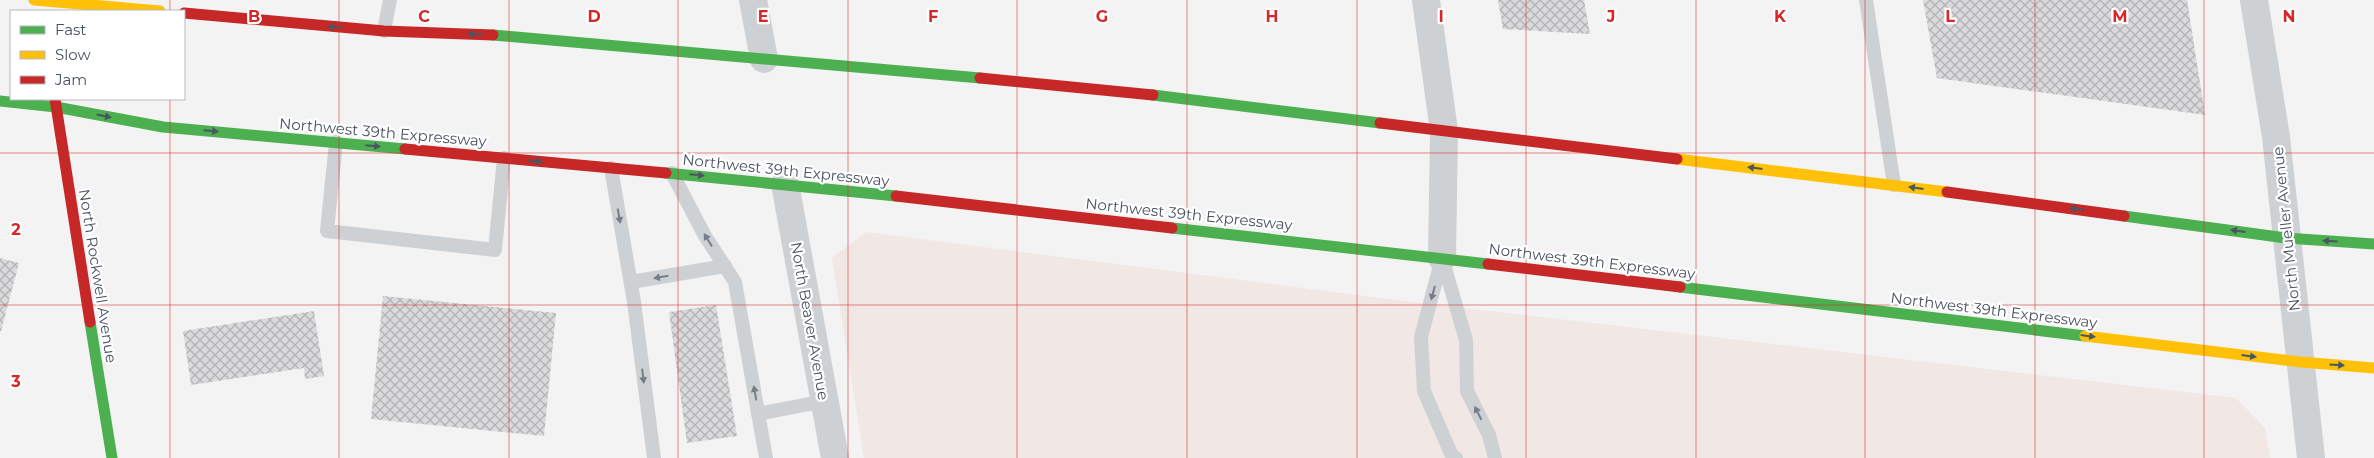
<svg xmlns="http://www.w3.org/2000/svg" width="2374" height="458" font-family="Montserrat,sans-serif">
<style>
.medical{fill:#f1e7e5}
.building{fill:url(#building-cross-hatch)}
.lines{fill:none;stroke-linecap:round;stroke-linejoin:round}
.lane{stroke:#ced1d4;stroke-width:14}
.street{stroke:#ced1d4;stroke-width:28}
.fast{stroke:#4caf50;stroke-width:11}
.slow{stroke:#ffc107;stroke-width:11}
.jam{stroke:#c62828;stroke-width:11}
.oneway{fill:#485760}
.oneway2{fill:#777e89}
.grid{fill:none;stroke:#d62828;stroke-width:1;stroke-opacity:0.55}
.labels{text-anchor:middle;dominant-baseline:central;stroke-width:4.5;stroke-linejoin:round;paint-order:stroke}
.street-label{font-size:15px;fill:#485261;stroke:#fff}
.grid-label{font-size:16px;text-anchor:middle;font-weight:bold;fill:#d62828;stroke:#fff;stroke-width:4.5;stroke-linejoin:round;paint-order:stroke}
</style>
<defs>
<pattern id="building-cross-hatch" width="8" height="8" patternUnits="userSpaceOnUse" patternTransform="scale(1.25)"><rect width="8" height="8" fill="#dadadc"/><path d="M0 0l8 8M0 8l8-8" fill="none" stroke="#b3b3b6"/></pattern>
</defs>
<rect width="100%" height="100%" fill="#f3f3f3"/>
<path class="medical" d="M 866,232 L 1404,301 L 2236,398 L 2265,428 L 2270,458 L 864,458 L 832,258 Z"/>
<g class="building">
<path d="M 1498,0 L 1584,0 L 1590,34 L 1503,29 Z"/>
<path d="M 1923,0 L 2187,0 L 2205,115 L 1937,78 Z"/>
<path d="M 0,258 L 19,263 L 1,331 L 0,331 Z"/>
<path d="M 383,296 L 556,313 L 544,436 L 371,419 Z"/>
<path d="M 716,305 L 737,436 L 687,443 L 669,312 Z"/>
<path d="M 314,311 L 324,376 L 305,379 L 304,368 L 191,385 L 183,331 Z"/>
</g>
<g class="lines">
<g class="lane">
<path d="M 1866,0 L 1894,185"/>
<path d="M 384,31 L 390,0"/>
<path d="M 336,142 L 327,231 L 495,250 L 504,158"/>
<path d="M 611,168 L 634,302 L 654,458"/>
<path d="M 672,173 L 705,236 L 735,282 L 766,458"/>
<path d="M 631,282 L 725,266"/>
<path d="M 758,414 L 825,401"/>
<path d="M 1456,458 L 1452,456 L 1424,391 L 1421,337 L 1442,258 L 1466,340 L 1467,391 L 1489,435 L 1495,458"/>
</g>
<g class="street">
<path d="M 753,0 L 764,59"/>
<path d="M 1426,0 L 1444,131 L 1442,258"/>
<path d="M 2254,0 L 2276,137 L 2311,458"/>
<path d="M 785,184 L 835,458"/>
</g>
<g class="fast">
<path d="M 493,35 L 980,78"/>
<path d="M 1153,95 L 1380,123"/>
<path d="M 0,101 L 56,107 L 163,127 L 405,149"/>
<path d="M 666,173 L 896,196"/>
<path d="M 2124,216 L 2286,238 L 2374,244"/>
<path d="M 1172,228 L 1488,264"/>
<path d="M 1680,287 L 2085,336"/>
<path d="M 90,322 L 112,458"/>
</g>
<g class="slow">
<path d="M 34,0 L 160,11"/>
<path d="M 1677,159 L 1947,192"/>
<path d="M 2085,336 L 2301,362 L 2374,368"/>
</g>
<g class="jam">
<path d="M 184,13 L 384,31 L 493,35"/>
<path d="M 980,78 L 1153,95"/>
<path d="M 55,99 L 90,322"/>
<path d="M 1380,123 L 1677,159"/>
<path d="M 405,149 L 666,173"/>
<path d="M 1947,192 L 2124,216"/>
<path d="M 896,196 L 1172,228"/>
<path d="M 1488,264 L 1680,287"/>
</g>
</g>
<defs><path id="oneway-solid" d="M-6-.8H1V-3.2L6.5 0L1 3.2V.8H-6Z" transform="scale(1.25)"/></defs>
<g class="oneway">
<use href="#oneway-solid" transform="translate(335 27) rotate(-175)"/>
<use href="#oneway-solid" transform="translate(475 34) rotate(-178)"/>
<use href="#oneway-solid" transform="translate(104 116) rotate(11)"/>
<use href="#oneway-solid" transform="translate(211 131) rotate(5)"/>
<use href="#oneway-solid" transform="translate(373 146) rotate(5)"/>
<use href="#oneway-solid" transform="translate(535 161) rotate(5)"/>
<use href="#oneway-solid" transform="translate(1755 168) rotate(-173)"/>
<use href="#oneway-solid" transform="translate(697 175) rotate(5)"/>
<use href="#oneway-solid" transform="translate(1916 188) rotate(-172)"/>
<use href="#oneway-solid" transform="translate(2077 209) rotate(-172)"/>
<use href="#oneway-solid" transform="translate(2238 231) rotate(-172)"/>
<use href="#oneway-solid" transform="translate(2330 241) rotate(-176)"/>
<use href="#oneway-solid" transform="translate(2088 336) rotate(7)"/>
<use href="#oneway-solid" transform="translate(2249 356) rotate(7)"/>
<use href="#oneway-solid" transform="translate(2337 365) rotate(4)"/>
</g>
<g class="oneway2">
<use href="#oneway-solid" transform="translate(619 216) rotate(80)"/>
<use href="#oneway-solid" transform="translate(708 240) rotate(-122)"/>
<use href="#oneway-solid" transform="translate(661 277) rotate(170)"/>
<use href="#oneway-solid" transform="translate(1433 293) rotate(105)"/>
<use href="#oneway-solid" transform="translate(643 376) rotate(83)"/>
<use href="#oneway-solid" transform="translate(755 393) rotate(-100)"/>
<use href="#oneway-solid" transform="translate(1478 413) rotate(-117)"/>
</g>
<path class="grid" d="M 170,0 L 170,11M 339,0 L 339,458M 509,0 L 509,458M 678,0 L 678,458M 848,0 L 848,458M 1017,0 L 1017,458M 1187,0 L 1187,458M 1357,0 L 1357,458M 1526,0 L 1526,458M 1696,0 L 1696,458M 1865,0 L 1865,458M 2035,0 L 2035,458M 2204,0 L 2204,458M 170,99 L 170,458M 0,153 L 2374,153M 0,305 L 2374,305"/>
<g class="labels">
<g class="street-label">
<text transform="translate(383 132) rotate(5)">Northwest 39th Expressway</text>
<text transform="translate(786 170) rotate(6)">Northwest 39th Expressway</text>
<text transform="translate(1189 214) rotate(6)">Northwest 39th Expressway</text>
<text transform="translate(2286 229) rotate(-96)">North Mueller Avenue</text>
<text transform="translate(1592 261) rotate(7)">Northwest 39th Expressway</text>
<text transform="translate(98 276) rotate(81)">North Rockwell Avenue</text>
<text transform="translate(1994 310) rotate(7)">Northwest 39th Expressway</text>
<text transform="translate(810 321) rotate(80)">North Beaver Avenue</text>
</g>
</g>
<g class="grid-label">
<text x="254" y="22">B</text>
<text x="424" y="22">C</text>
<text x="594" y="22">D</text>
<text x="763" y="22">E</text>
<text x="933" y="22">F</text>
<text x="1102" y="22">G</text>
<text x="1272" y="22">H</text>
<text x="1441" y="22">I</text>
<text x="1611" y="22">J</text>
<text x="1780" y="22">K</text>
<text x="1950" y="22">L</text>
<text x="2120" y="22">M</text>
<text x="2289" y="22">N</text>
<text x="16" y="235">2</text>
<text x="16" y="387">3</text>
</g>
<rect x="10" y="10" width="175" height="90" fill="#ffffff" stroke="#b6bac0"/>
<rect x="20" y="26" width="25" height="8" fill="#4caf50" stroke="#b6bac0"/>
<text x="55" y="35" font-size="15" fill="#485261">Fast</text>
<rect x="20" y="51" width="25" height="8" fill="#ffc107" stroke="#b6bac0"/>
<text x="55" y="60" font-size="15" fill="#485261">Slow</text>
<rect x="20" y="76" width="25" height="8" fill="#c62828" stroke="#b6bac0"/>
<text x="55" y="85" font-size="15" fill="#485261">Jam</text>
</svg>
